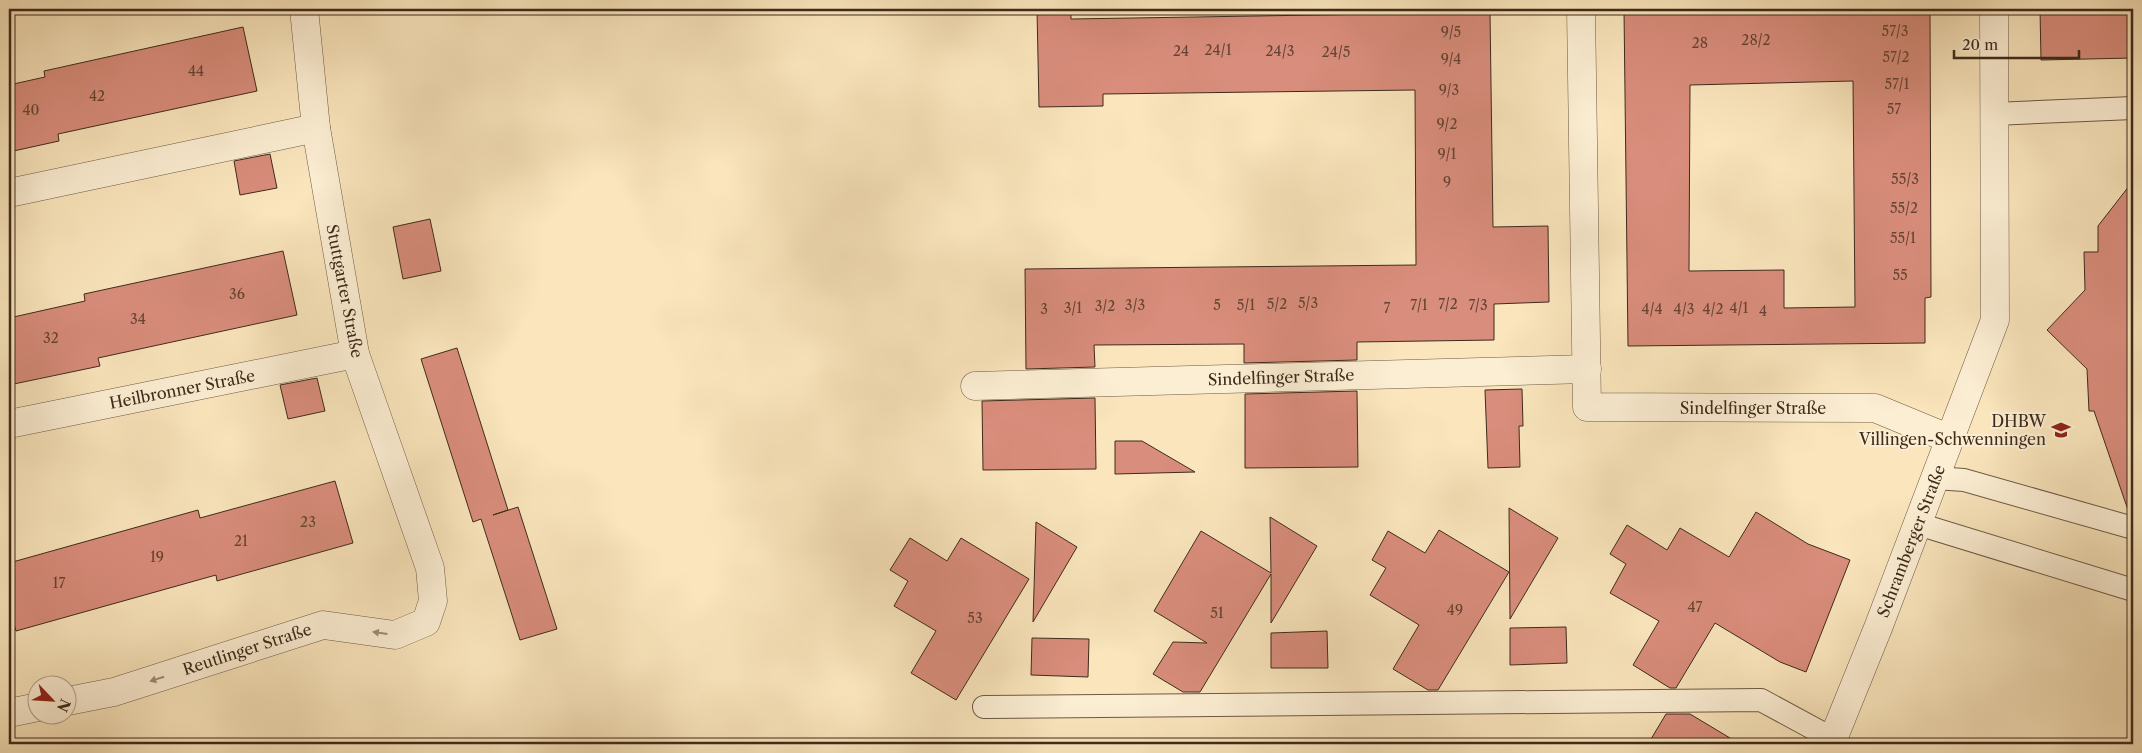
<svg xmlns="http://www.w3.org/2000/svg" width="2142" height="753" font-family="'Libre Caslon Text',serif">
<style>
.building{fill:#d98d7c;stroke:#3e2b1b;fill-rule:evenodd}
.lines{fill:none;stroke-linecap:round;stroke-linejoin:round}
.lane-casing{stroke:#6d5a43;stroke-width:24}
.street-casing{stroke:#6d5a43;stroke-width:29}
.lane{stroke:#fceed3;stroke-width:22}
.street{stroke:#fceed3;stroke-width:28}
.oneway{fill:#9d8c77}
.labels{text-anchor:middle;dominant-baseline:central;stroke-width:4;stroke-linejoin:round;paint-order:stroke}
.number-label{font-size:14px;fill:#654433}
.street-label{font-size:16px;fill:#3e2b1b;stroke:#fceed3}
.poi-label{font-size:16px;fill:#3e2b1b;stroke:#fceed3;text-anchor:end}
</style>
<rect width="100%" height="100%" fill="#fae5bc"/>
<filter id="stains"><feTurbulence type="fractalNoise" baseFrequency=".004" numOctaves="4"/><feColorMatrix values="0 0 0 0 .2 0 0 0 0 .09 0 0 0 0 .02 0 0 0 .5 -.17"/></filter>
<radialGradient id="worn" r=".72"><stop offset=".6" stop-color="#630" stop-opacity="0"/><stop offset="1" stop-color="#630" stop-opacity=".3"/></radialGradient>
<g class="building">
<path d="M 1037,9 L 1071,9 L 1071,19 L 1379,14 L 1379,9 L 1454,9 L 1454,13 L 1490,13 L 1493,227 L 1548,226 L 1549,302 L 1494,304 L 1494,340 L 1357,342 L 1357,360 L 1244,363 L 1244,344 L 1094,345 L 1095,367 L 1026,369 L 1025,269 L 1416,265 L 1415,90 L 1103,94 L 1103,106 L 1039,107 Z"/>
<path d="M 1796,9 L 1930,9 L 1931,297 L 1925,298 L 1925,343 L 1628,346 L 1624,10 ZM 1853,81 L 1855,307 L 1784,308 L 1784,270 L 1689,271 L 1690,85 Z"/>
<path d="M 2040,9 L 2133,9 L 2133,58 L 2041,60 Z"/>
<path d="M 243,27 L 257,91 L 58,134 L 59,141 L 9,152 L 9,85 L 45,77 L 44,71 Z"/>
<path d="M 270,154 L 277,188 L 240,195 L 234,161 Z"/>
<path d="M 2133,181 L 2133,510 L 2128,510 L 2094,411 L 2089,411 L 2087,369 L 2047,330 L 2085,290 L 2084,252 L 2098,252 L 2098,226 Z"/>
<path d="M 430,219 L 441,271 L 403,279 L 393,227 Z"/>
<path d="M 283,251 L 297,315 L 98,358 L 100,366 L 9,385 L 9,318 L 85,301 L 84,294 Z"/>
<path d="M 457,348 L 508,510 L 493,515 L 518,507 L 557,629 L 520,640 L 481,519 L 473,522 L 421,359 Z"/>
<path d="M 317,378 L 325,411 L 288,419 L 280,385 Z"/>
<path d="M 1522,389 L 1523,426 L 1519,426 L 1520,467 L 1488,468 L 1485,390 Z"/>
<path d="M 1357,391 L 1358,467 L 1245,468 L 1245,394 Z"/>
<path d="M 1095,398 L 1096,469 L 983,470 L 982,401 Z"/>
<path d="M 1115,441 L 1142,441 L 1195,472 L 1115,474 Z"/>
<path d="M 335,481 L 353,543 L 217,581 L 216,575 L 16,631 L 9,607 L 9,563 L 198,510 L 200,518 Z"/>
<path d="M 1509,508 L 1558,538 L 1510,619 Z"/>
<path d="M 1756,512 L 1808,544 L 1850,560 L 1806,672 L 1780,662 L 1715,623 L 1676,688 L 1670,688 L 1633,665 L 1659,621 L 1610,593 L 1626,564 L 1610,554 L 1627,525 L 1667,550 L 1680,528 L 1729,557 Z"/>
<path d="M 1270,517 L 1317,546 L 1271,623 L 1271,574 L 1200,692 L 1183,692 L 1153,674 L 1173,642 L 1207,643 L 1154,611 L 1201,531 L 1271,573 Z"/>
<path d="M 1036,522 L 1077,547 L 1033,622 Z"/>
<path d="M 1439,530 L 1509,572 L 1438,690 L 1428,690 L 1393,669 L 1419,625 L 1370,595 L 1386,568 L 1372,560 L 1388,531 L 1425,553 Z"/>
<path d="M 910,538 L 947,561 L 961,538 L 1029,579 L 956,700 L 911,673 L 936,631 L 894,606 L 908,581 L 890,570 Z"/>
<path d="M 1566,627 L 1567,663 L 1510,665 L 1510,628 Z"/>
<path d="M 1327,631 L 1328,668 L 1271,668 L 1271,633 Z"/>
<path d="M 1032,638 L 1089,639 L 1088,677 L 1031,675 Z"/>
<path d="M 1666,714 L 1690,714 L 1740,744 L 1648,744 Z"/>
</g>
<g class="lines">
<g class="lane-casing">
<g id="lane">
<path d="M 1994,114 L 2133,108"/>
<path d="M 1935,478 L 1964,480 L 2133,528"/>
<path d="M 1918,524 L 2133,590"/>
<path d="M 984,707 L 1761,700 L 1833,739"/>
</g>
</g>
<g class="street-casing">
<g id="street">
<path d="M 1581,9 L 1587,407 L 1875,408 L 1950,439"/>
<path d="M 9,193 L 316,128"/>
<path d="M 975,386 L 1587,369"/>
<path d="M 9,424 L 355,354"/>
<path d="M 68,701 L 114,692 L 323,625 L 395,635 L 426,622 L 433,601 L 430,568 L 355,354 L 316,128 L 304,9"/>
<path d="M 9,713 L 38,707"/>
<path d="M 1831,744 L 1878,628 L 1995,320 L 1994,9"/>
</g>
</g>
<use href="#lane" class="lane"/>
<use href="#street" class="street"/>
</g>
<defs><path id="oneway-solid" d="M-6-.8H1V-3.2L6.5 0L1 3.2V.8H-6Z" transform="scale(1.25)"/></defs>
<g class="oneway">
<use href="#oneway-solid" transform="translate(380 633) rotate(-172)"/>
<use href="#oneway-solid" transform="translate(157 679) rotate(162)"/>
</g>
<defs>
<g id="university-bare" transform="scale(1.5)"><path d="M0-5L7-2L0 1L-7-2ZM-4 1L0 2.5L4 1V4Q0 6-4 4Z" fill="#8f2418" stroke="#fceed3" stroke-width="2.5" paint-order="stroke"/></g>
</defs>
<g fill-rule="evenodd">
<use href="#university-bare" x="2061" y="430"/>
</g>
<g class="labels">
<g class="number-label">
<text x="1895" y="31">57/3</text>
<text x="1451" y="32">9/5</text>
<text x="1756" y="40">28/2</text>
<text x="1700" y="43">28</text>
<text x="1218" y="50">24/1</text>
<text x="1181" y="51">24</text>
<text x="1280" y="51">24/3</text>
<text x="1336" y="52">24/5</text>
<text x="1896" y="57">57/2</text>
<text x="1451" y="59">9/4</text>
<text x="196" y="71">44</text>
<text x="1897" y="84">57/1</text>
<text x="1449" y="90">9/3</text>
<text x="97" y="96">42</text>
<text x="1894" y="109">57</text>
<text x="31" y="110">40</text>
<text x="1447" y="124">9/2</text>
<text x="1447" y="154">9/1</text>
<text x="1905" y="179">55/3</text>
<text x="1447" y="182">9</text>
<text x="1904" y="208">55/2</text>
<text x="1903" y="238">55/1</text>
<text x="1900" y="275">55</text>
<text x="237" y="294">36</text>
<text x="1308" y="303">5/3</text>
<text x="1277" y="304">5/2</text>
<text x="1448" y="304">7/2</text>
<text x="1135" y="305">3/3</text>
<text x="1217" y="305">5</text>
<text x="1246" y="305">5/1</text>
<text x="1419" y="305">7/1</text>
<text x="1478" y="305">7/3</text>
<text x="1105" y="306">3/2</text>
<text x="1073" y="308">3/1</text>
<text x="1387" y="308">7</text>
<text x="1739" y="308">4/1</text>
<text x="1044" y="309">3</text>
<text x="1652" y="309">4/4</text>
<text x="1684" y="309">4/3</text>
<text x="1713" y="309">4/2</text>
<text x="1763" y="311">4</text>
<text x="138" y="319">34</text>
<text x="51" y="338">32</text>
<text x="308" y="522">23</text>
<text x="241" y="541">21</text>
<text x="157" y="557">19</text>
<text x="59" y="583">17</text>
<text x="1695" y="607">47</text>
<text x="1455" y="610">49</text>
<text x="1217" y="613">51</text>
<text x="975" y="618">53</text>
</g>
<g class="street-label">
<text transform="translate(345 291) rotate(79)">Stuttgarter Straße</text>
<text transform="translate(1281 377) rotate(-2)">Sindelfinger Straße</text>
<text transform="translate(182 389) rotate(-11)">Heilbronner Straße</text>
<text x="1753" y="408">Sindelfinger Straße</text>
<text transform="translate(1911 541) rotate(-69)">Schramberger Straße</text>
<text transform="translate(247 649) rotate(-18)">Reutlinger Straße</text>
</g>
<g class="poi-label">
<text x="2046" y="421">DHBW<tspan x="2046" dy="18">Villingen-Schwenningen</tspan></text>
</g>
</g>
<rect width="2142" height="753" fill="none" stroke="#fae5bc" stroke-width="30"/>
<rect x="10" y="10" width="2122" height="733" fill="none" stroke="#3e2b1b" stroke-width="2.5"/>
<rect x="15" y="15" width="2112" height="723" fill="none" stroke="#3e2b1b"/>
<g transform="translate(52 700) rotate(115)"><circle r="24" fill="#fceed3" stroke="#b0a089"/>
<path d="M0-4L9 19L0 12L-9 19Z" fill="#8f2418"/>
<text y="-8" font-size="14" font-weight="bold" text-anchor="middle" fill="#3e2b1b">N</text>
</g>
<path d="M1954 50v8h125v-8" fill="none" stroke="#3e2b1b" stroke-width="2.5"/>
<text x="1962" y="50" font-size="15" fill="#3e2b1b" stroke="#fceed3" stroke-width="4" paint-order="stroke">20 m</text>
<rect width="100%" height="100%" filter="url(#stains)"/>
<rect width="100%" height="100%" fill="url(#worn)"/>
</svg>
